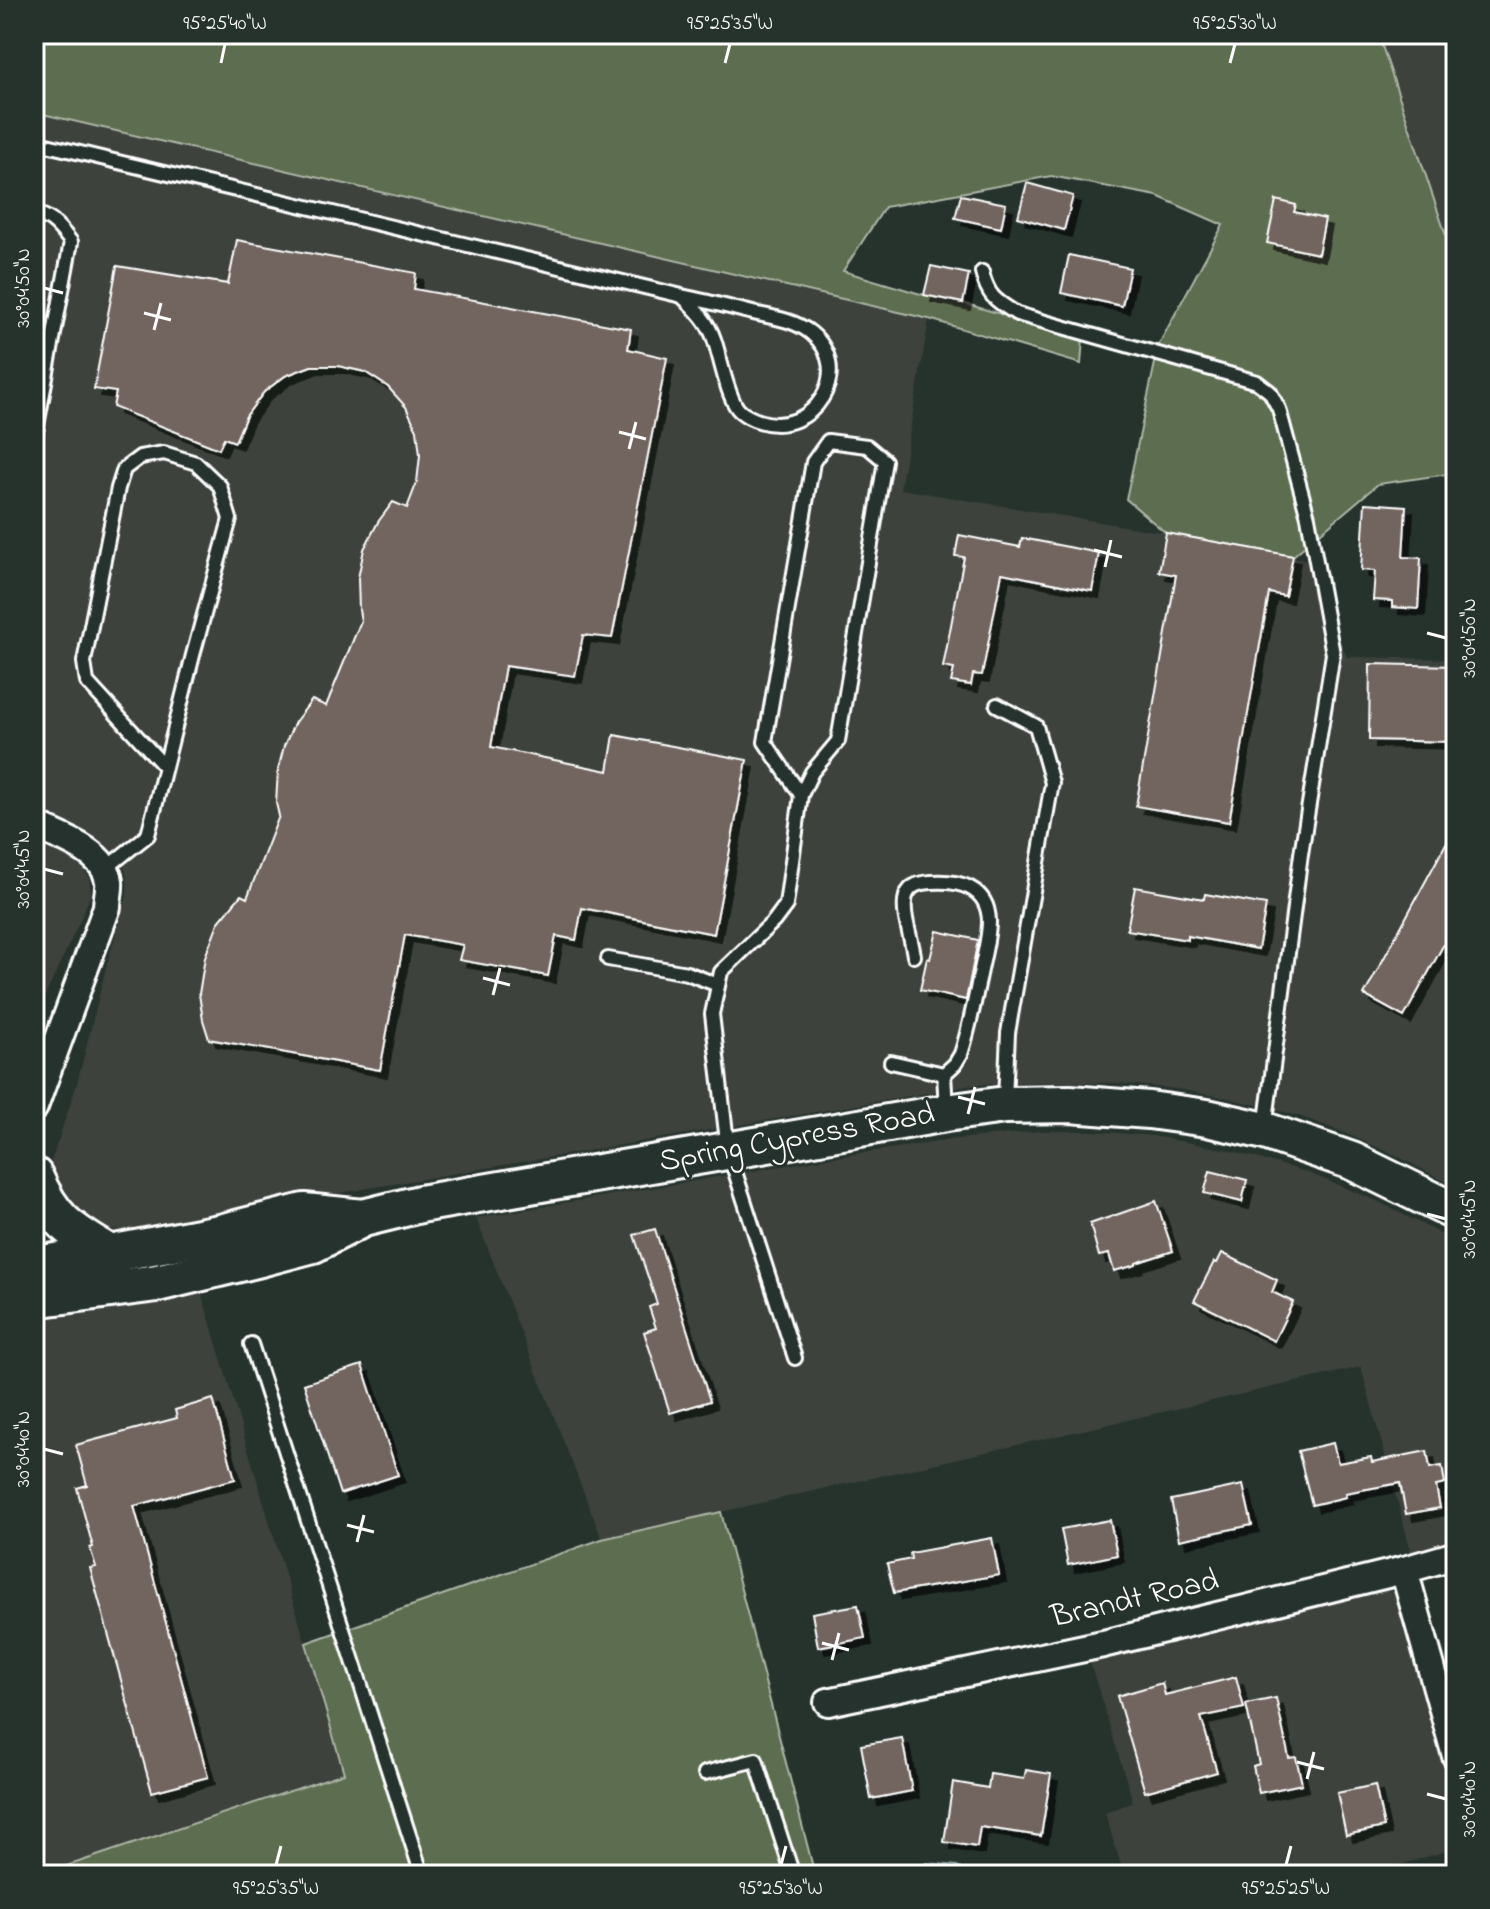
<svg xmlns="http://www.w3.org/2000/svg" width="1490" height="1909" font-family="'Indie Flower',sans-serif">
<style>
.built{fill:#3d423c}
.green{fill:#5d6d4f;stroke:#aeb6a7;stroke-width:2}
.water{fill:#486a6e;stroke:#91a6a8;stroke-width:2}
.building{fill:#72655e;stroke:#fff;stroke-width:2;filter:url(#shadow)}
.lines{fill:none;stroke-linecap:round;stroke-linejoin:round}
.service-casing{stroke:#fff;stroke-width:18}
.minor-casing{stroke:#fff;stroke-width:32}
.secondary-casing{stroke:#fff;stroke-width:42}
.service{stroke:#26332d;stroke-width:12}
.minor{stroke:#26332d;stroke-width:26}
.secondary{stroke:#26332d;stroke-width:36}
.ticks{fill:none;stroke:#fff;stroke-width:3}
.labels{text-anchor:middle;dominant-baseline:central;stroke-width:6;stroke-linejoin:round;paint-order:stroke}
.street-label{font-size:32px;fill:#fff;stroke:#26332d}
.neatline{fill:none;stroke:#fff;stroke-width:3}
.ticks-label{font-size:20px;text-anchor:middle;fill:#fff}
</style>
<defs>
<filter id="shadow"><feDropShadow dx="7" dy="7" stdDeviation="0" flood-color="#0009"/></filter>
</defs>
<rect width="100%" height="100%" fill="#26332d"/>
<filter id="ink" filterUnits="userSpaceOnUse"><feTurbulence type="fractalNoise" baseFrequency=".0125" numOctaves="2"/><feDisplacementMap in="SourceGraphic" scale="16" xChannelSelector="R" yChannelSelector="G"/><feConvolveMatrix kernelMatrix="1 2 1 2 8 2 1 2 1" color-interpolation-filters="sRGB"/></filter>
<g filter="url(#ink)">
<g class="built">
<path d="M 1378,34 L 1422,34 L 1456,50 L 1456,265 Z"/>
<path d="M 34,112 L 929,319 L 900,489 L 1166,533 L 1308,560 L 1347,657 L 1456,659 L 1456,1187 L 1395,1155 L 1340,1131 L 1299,1116 L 1228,1098 L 1177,1089 L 1117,1083 L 1037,1082 L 974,1085 L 123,1230 L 100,1229 L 83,1223 L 54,1190 L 50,1165 L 77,1084 L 107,964 L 127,895 L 127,880 L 125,869 L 114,853 L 102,844 L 34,813 Z"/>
<path d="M 34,837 L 76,860 L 89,877 L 91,893 L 82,916 L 34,1020 Z"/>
<path d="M 1042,1131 L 1092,1131 L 1153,1136 L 1228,1150 L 1306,1172 L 1375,1200 L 1456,1242 L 1456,1542 L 1412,1555 L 1361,1367 L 602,1539 L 476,1218 L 834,1157 L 958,1139 Z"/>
<path d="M 200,1288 L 344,1773 L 40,1875 L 34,1875 L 34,1319 L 113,1303 Z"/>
<path d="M 1385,1589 L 1394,1593 L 1400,1598 L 1456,1804 L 1456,1848 L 1367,1875 L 1124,1875 L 1105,1813 L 1133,1802 L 1089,1659 Z"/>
</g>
<g class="green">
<path d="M 34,34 L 1378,34 L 1456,265 L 1456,473 L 1378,484 L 1293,556 L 1166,533 L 1126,499 L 1159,344 L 1223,225 L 1157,196 L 1051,176 L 885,207 L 843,271 L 924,295 L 963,303 L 1083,338 L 1081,364 L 929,319 L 34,112 Z"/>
<path d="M 721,1512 L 815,1875 L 40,1875 L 344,1773 L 306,1643 L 602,1539 Z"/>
</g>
<path class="water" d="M 927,1863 L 957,1866 L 968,1875 L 907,1875 Z"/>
<g class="building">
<path d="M 1027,183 L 1073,196 L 1064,230 L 1018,217 Z"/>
<path d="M 961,195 L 1006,204 L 1001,228 L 955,218 Z"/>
<path d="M 1276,200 L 1296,205 L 1294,212 L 1325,219 L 1318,254 L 1267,243 Z"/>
<path d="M 237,240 L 416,273 L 414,289 L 631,329 L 628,349 L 667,358 L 612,638 L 583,635 L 575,676 L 505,666 L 491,747 L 608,771 L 614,735 L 747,760 L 714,934 L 582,908 L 576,940 L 556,936 L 548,976 L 459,960 L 463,945 L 405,935 L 380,1070 L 209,1039 L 203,1020 L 199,994 L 205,957 L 218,923 L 241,895 L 247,898 L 279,816 L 276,803 L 278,770 L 284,746 L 295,722 L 312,700 L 326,706 L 361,621 L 359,610 L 358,578 L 364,549 L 378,522 L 393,502 L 407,508 L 417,482 L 420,455 L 417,430 L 406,407 L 388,387 L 365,372 L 338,366 L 311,366 L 285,376 L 264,392 L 246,416 L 235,442 L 224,438 L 219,449 L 113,407 L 116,392 L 94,389 L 117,266 L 228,284 Z"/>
<path d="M 1069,255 L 1130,268 L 1122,306 L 1061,293 Z"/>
<path d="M 931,266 L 969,274 L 963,303 L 924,295 Z"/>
<path d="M 1365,503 L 1406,506 L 1403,557 L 1421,558 L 1418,609 L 1392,607 L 1392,601 L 1373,600 L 1375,571 L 1361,570 Z"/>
<path d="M 1166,533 L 1293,556 L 1285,596 L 1269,593 L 1229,822 L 1136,806 L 1176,575 L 1159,572 Z"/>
<path d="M 959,535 L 1020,547 L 1022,538 L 1099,553 L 1092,591 L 1002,573 L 982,675 L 973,674 L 971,685 L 951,682 L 954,669 L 943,667 L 964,557 L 955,556 Z"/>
<path d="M 1370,664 L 1456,666 L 1456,742 L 1369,740 Z"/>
<path d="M 1456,825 L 1456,922 L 1404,1017 L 1364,995 Z"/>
<path d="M 1135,887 L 1204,899 L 1205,894 L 1266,905 L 1258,949 L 1188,936 L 1188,940 L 1127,930 Z"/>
<path d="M 937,931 L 978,940 L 966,1000 L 920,990 L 927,958 L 930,959 Z"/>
<path d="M 1210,1171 L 1247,1180 L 1242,1202 L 1204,1193 Z"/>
<path d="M 1156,1201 L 1173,1251 L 1136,1263 L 1136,1265 L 1114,1271 L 1109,1254 L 1099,1256 L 1090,1224 Z"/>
<path d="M 655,1229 L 710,1401 L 670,1413 L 644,1332 L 656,1328 L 649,1307 L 657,1304 L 634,1235 Z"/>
<path d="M 1222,1253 L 1277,1280 L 1272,1292 L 1293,1302 L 1274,1341 L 1194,1301 L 1214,1262 L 1217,1263 Z"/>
<path d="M 362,1365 L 398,1475 L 340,1494 L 304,1384 Z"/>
<path d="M 213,1399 L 235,1479 L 134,1506 L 208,1777 L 152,1792 L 90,1568 L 96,1567 L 90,1548 L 93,1547 L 77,1488 L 87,1485 L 76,1445 L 177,1418 L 175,1410 Z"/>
<path d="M 1333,1443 L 1338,1463 L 1371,1457 L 1372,1462 L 1427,1451 L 1430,1468 L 1442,1466 L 1445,1484 L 1436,1486 L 1440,1508 L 1406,1514 L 1400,1483 L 1345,1493 L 1346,1497 L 1312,1505 L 1298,1451 Z"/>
<path d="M 1243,1485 L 1252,1525 L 1179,1540 L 1171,1500 Z"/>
<path d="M 1110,1520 L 1117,1555 L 1068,1565 L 1061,1529 Z"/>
<path d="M 992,1538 L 999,1575 L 894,1593 L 887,1564 L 911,1559 L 910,1553 Z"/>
<path d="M 858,1605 L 865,1638 L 818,1647 L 812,1613 Z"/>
<path d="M 1236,1677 L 1244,1708 L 1201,1717 L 1217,1772 L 1145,1792 L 1117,1696 L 1162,1683 L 1165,1695 Z"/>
<path d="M 1276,1698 L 1289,1758 L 1296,1757 L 1302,1784 L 1259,1793 L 1253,1766 L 1259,1764 L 1246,1704 Z"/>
<path d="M 902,1738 L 912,1791 L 871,1799 L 861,1745 Z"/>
<path d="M 1026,1770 L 1051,1774 L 1041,1836 L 980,1827 L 977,1847 L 944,1842 L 953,1782 L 988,1788 L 990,1774 L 1024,1779 Z"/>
<path d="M 1375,1785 L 1384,1827 L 1346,1835 L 1337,1793 Z"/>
</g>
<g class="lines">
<g class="service-casing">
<g id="service">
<path d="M 34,142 L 682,296 C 706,301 729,307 753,313 C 772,317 795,320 811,333 C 856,370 813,439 759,421 C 752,419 742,414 738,409 C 727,396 720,356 714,339 C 708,321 695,309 682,296"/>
<path d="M 34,213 C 51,216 61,229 71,242 L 34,442"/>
<path d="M 982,272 C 988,297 996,301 1017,314 L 1257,382 L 1270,392 L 1279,409 L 1308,517 L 1333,654 L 1301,854 L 1265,1128"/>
<path d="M 997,705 L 1036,726 L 1052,783 L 1008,1033 L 1005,1100"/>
<path d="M 105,869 L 148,835 L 193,655 L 230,519 L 220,486 L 196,463 L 164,453 L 140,457 L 124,469 L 118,488 L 84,662 L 87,682 L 165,767"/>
<path d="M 914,956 C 912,939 901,912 906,896 C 910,884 921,883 931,882 C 959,880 988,887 989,921 C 989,937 984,955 981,970 C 975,998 970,1027 961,1054 L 955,1064 L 944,1074"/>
<path d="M 608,959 L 687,973 L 718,985"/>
<path d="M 891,1062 L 944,1074 L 946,1109"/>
<path d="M 251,1344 L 422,1875"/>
<path d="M 795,1358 L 728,1150 L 712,1014 L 721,972 L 774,921 L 786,905 L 801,795 L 812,772 L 838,741 L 885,461 L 867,446 L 828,441 L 813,462 L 765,742 L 801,795"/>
<path d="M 705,1773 L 756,1760 L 793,1875"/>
</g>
</g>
<g class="minor-casing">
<g id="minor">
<path d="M 34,825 C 58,836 105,851 109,881 C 110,889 107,899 107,907 L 34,1107"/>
<path d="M 1404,1570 L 1456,1756"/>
<path d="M 828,1702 L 1103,1644 L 1404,1570 L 1456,1555"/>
</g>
</g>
<g class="secondary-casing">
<g id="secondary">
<path d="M 34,1176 C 53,1221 70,1230 110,1254"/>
<path d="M 34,1265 L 110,1254 L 220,1233 L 304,1212 L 363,1218"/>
<path d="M 34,1299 L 157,1283 L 256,1259 L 313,1244 L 363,1218 L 420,1204 L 946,1113 L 1005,1105 L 1070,1104 L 1149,1110 L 1207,1118 L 1265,1131 L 1352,1161 L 1456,1212"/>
</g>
</g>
<use href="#service" class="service"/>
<use href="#minor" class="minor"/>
<use href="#secondary" class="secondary"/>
</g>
</g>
<path class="ticks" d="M 221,63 L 225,44M 725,63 L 730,44M 1230,63 L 1235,44M 44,288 L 63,293M 144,313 L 171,320M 154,330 L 161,303M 619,432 L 646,439M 629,449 L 636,422M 1094,550 L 1122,557M 1105,567 L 1111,540M 1427,633 L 1446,638M 44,869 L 63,874M 483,978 L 510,985M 493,995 L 500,968M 958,1097 L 985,1104M 968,1114 L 975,1087M 1427,1214 L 1446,1219M 44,1449 L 63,1454M 347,1525 L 374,1532M 357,1542 L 364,1515M 822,1643 L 849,1650M 832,1660 L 839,1633M 1297,1762 L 1324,1769M 1307,1779 L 1314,1752M 1427,1794 L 1446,1799M 276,1865 L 281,1846M 781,1865 L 786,1846M 1286,1865 L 1291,1846"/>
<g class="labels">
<g class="street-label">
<text transform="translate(797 1139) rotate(-10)">Spring Cypress Road</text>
<text transform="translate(1135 1600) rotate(-13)">Brandt Road</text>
</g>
</g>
<rect width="1490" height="1909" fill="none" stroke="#26332d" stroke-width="88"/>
<rect x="44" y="44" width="1402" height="1821" class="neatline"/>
<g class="ticks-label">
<text x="225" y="29">95°25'40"W</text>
<text x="730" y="29">95°25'35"W</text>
<text x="1235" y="29">95°25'30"W</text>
<text transform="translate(22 288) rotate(-90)" y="7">30°04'50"N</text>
<text transform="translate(1468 638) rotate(-90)" y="7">30°04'50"N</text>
<text transform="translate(22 869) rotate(-90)" y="7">30°04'45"N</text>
<text transform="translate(1468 1219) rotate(-90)" y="7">30°04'45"N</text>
<text transform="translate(22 1449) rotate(-90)" y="7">30°04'40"N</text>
<text transform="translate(1468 1799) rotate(-90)" y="7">30°04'40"N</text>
<text x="276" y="1894">95°25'35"W</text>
<text x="781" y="1894">95°25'30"W</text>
<text x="1286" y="1894">95°25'25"W</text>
</g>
</svg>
